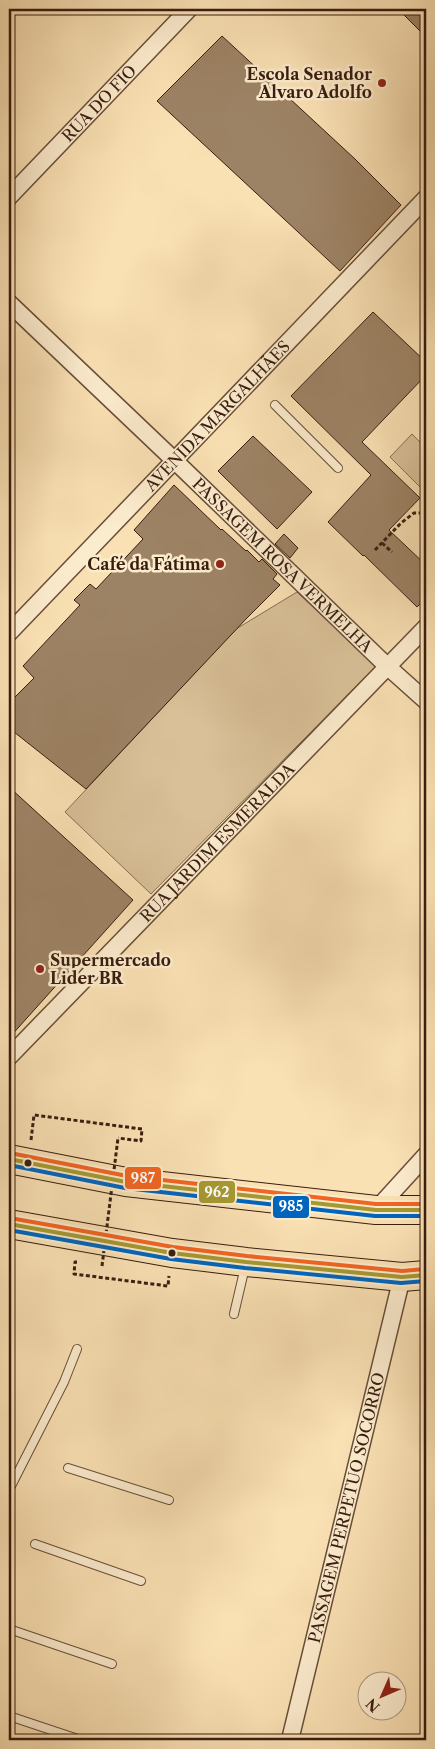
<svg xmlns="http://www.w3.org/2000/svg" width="435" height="1749" font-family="'Libre Caslon Text',serif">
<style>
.green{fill:#d9c098;stroke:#886e54}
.building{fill:#9d8365;stroke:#381d0f}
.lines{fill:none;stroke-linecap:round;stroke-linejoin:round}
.lane-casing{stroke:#684e38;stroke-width:10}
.street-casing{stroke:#684e38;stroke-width:19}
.highway-casing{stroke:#381d0f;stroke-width:30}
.path{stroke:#381d0f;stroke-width:3;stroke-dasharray:4 2.5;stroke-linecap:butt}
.lane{stroke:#fcecce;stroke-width:8}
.street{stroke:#fcecce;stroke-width:16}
.highway{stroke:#fae1b4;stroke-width:28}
.path-bridge{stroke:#381d0f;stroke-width:3;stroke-dasharray:4 2.5;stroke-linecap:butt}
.bus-1-casing{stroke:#fcecce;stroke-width:8}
.bus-2-casing{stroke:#fcecce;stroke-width:8}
.bus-3-casing{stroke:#fcecce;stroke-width:8}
.bus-1{stroke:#a59931;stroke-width:4}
.bus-2{stroke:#0065bd;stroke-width:4}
.bus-3{stroke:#f26522;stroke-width:4}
.poi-dot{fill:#8f2418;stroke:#fcecce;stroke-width:2}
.bus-dot{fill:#381d0f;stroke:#fcecce;stroke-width:2}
.labels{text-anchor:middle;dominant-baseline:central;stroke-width:5;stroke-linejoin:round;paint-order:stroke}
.poi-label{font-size:16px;font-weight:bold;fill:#381d0f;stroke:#fcecce;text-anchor:end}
.street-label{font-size:16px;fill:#381d0f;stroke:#fcecce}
.line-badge{stroke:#fcecce;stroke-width:2}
.badge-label{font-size:14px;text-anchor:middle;font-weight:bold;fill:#fff}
</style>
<rect width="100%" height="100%" fill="#fae1b4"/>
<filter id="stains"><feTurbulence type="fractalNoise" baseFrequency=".004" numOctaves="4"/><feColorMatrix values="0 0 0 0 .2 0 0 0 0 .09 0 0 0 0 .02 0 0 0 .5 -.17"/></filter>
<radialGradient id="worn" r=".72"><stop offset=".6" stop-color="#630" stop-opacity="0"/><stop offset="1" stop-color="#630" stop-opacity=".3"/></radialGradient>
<g class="green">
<path d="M 412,434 L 426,448 L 426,493 L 390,457 Z"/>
<path d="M 297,592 L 376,666 L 151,894 L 65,812 L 236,629 Z"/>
</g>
<g class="building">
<path d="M 398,9 L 426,9 L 426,37 Z"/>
<path d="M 222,36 L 355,159 L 401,205 L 340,271 L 157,101 Z"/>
<path d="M 373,312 L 426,362 L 426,375 L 362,442 L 420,498 L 389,530 L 426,565 L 426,598 L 417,607 L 364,555 L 363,556 L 328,522 L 371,475 L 291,396 Z"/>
<path d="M 253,436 L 312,492 L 277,529 L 218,471 Z"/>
<path d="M 174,485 L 221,530 L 222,529 L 246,551 L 247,550 L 259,562 L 262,559 L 277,574 L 273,579 L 280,585 L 247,618 L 86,789 L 9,728 L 9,703 L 34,678 L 23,666 L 80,605 L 74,600 L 90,584 L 96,589 L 143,539 L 134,530 Z"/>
<path d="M 284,534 L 298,548 L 290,558 L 275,544 Z"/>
<path d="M 9,787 L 133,900 L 9,1038 Z"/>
</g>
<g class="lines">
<g class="lane-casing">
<g id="lane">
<path d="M 275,405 L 338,468"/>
<path d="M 234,1314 L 245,1267"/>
<path d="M 68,1468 L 169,1500"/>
<path d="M 9,1490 L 64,1382 L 77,1349"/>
<path d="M 35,1544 L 141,1581"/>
<path d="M 9,1629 L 112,1664"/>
<path d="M 9,1716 L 81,1740"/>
</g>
</g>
<g class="street-casing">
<g id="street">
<path id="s1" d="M 9,197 L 189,9"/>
<path id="s2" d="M 9,303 L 174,460 L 388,667 L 426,701"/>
<path id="s3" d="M 9,633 L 426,198"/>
<path id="s4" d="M 9,1057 L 426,627"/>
<path d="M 376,1210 L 426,1155"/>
<path id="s5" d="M 290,1740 L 402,1277"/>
</g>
</g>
<g class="highway-casing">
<g id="highway">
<path d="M 9,1159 L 126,1182 L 376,1210 L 426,1210"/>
<path d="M 9,1224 L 172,1253 L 246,1262 L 402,1277 L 426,1275"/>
</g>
</g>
<g class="path">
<path d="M 382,543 L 392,552"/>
<path d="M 375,550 L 401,523 L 414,513 L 426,513"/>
<path d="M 31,1140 L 34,1115 L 142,1129 L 141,1141 L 118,1138"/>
<path d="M 77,1262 L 75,1262 L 74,1274 L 168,1286 L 169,1276"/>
</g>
<use href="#lane" class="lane"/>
<use href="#street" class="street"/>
<use href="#highway" class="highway"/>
<path class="path-bridge" d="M 102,1266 L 118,1138"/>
<g class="bus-1-casing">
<g id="bus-1">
<path d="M 9,1159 L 126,1182 L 376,1210 L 426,1210"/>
<path d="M 9,1224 L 172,1253 L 246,1262 L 402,1277 L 426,1275"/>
</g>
</g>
<g class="bus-2-casing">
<g id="bus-2">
<path d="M 9,1165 L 125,1188 L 375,1216 L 426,1216"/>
<path d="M 9,1230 L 171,1259 L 245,1268 L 401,1283 L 426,1281"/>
</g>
</g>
<g class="bus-3-casing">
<g id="bus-3">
<path d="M 10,1153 L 127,1176 L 376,1204 L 426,1204"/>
<path d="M 10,1218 L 173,1247 L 247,1256 L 402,1271 L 425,1269"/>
</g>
</g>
<use href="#bus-1" class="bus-1"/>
<use href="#bus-2" class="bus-2"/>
<use href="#bus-3" class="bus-3"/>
</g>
<g class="poi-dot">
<circle cx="382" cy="83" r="5"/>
<circle cx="220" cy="564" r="5"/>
<circle cx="40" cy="969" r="5"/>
</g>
<g class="bus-dot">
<circle cx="28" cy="1163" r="4.5"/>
<circle cx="172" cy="1253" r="4.5"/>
</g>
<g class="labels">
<g class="poi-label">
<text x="372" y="74">Escola Senador<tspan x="372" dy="18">Alvaro Adolfo</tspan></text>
<text x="210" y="564">Café da Fátima</text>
<text x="50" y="960" text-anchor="start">Supermercado<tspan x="50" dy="18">Lider BR</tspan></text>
</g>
<g class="street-label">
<text stroke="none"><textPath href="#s1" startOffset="130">RUA DO FIO</textPath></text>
<text stroke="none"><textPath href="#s3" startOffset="301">AVENIDA MARGALHÃES</textPath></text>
<text stroke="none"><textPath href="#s2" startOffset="379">PASSAGEM ROSA VERMELHA</textPath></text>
<text stroke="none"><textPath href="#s4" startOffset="299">RUA JARDIM ESMERALDA</textPath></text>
<text stroke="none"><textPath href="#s5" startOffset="239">PASSAGEM PERPETUO SOCORRO</textPath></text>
</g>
</g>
<g class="line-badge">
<rect x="124" y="1166" width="38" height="24" rx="5" fill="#f26522"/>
<rect x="198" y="1180" width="38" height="24" rx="5" fill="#a59931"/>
<rect x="272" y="1195" width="38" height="24" rx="5" fill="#0065bd"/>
</g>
<g class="badge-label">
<text x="143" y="1183">987</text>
<text x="217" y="1197">962</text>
<text x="291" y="1211">985</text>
</g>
<rect width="435" height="1749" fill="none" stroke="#fae1b4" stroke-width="30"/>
<rect x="10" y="10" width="415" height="1729" fill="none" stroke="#381d0f" stroke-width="2.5"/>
<rect x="15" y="15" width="405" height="1719" fill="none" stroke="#381d0f"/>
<g transform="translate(382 1696) rotate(225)"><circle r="24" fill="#fcecce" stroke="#ae9982"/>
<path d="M0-4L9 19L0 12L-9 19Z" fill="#8f2418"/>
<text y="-8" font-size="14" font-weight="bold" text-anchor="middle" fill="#381d0f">N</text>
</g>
<rect width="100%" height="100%" filter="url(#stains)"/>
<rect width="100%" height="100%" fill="url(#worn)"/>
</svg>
